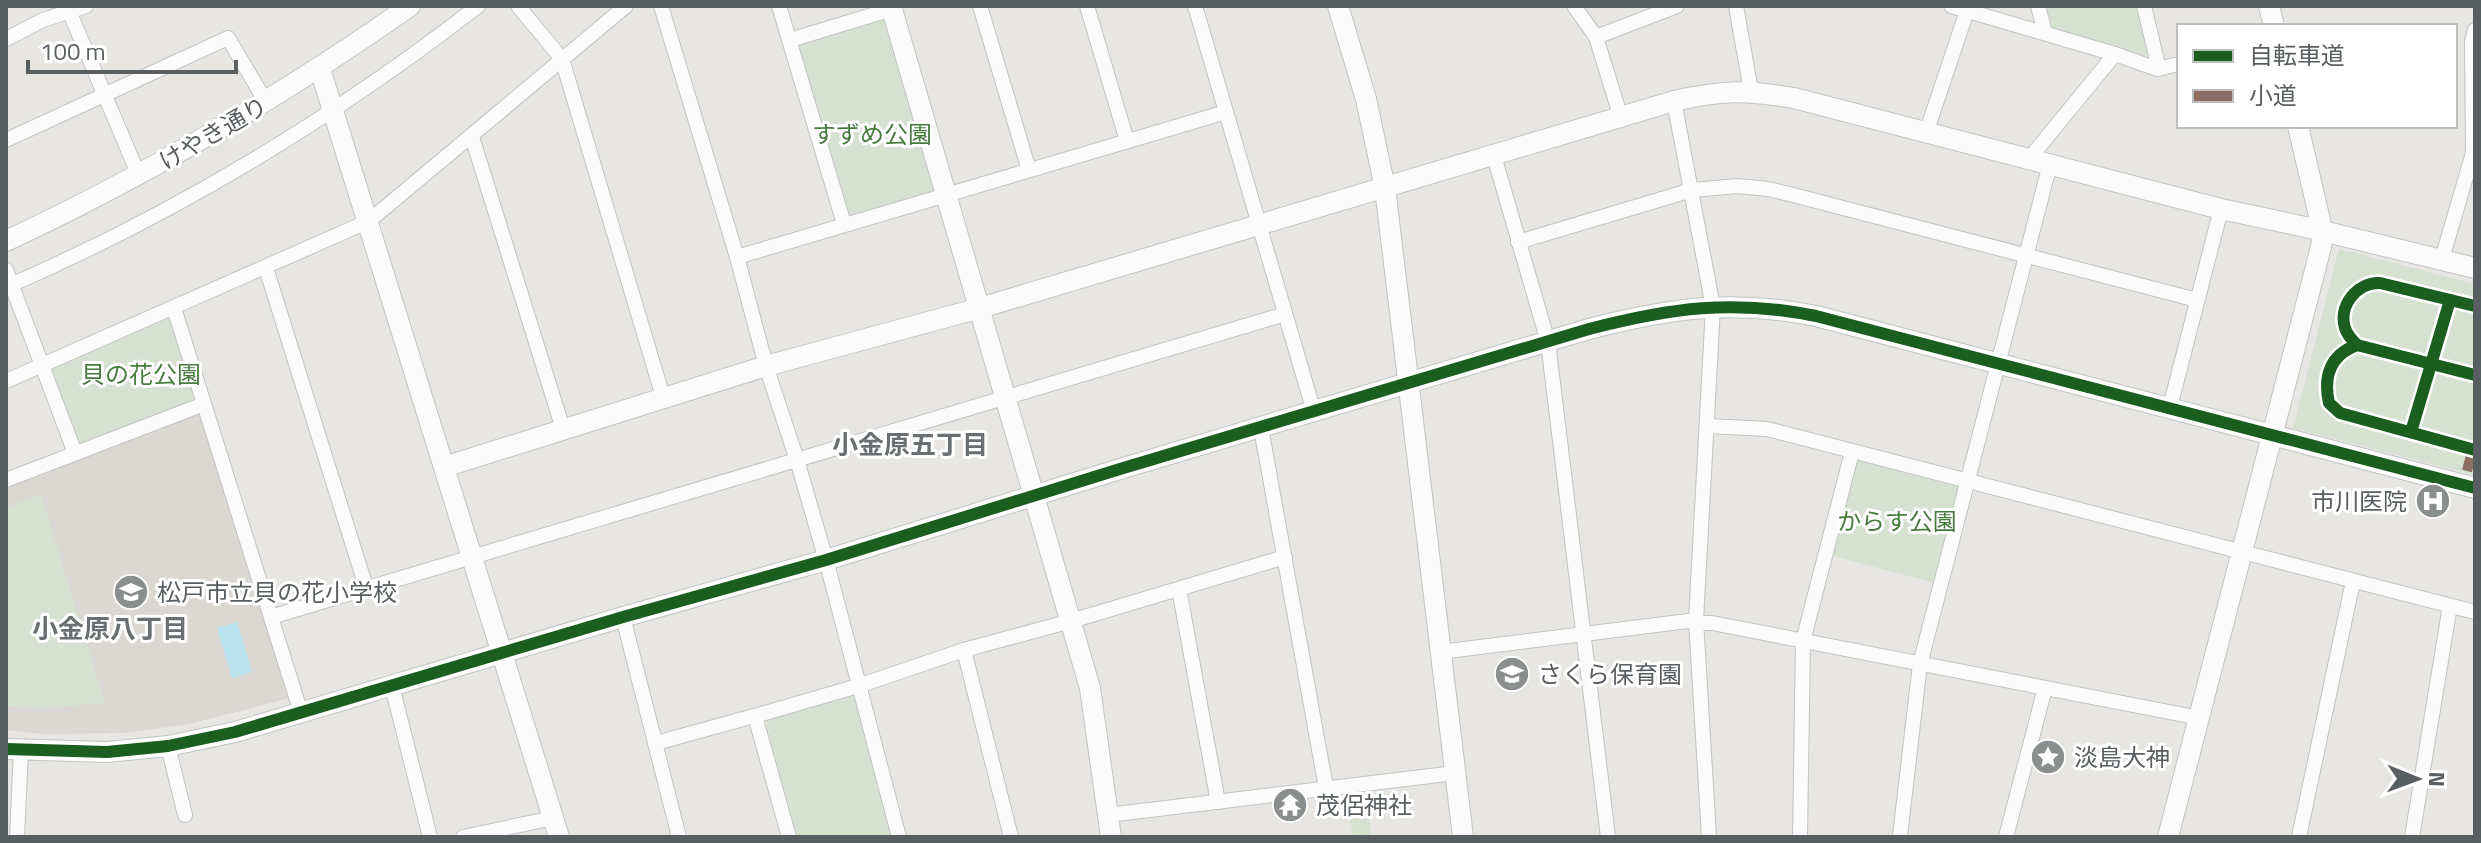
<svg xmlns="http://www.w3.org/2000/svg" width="2481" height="843" font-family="'Titillium Web','Noto Sans JP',sans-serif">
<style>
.education{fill:#dbd8d3}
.green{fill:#d5e2d0}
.water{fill:#bbe3ee}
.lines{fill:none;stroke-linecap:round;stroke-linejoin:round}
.street-casing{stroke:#c2c3c3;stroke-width:16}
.secondary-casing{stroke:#c2c3c3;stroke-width:22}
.street{stroke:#fcfbfb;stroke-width:14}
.secondary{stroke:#fcfbfb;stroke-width:20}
.quiet{stroke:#8d6e63;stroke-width:10;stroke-dasharray:20 10;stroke-linecap:butt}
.cycleway-casing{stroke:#fff;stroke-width:17}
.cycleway{stroke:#1b5e20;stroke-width:12}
.labels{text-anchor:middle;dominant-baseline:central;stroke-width:6;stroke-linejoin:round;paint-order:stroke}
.street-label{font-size:24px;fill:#595e60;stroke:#fff}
.park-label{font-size:24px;fill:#477b3e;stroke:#fff}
.poi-label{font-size:24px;fill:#595e60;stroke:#fff;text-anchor:start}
.neighbourhood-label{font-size:26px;font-weight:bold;fill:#6a7072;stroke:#fff}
</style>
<rect width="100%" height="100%" fill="#e8e6e3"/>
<path class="education" d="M 196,412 L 202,414 L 289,698 L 190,724 L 124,733 L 42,734 L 6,730 L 6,486 Z"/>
<g class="green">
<path d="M 2046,6 L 2138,6 L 2149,53 L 2142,57 L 2054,30 L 2050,22 Z"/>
<path d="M 884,17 L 887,20 L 937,187 L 934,191 L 853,216 L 846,212 L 798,48 L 800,41 Z"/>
<path d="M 2339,249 L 2475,284 L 2475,475 L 2293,428 Z"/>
<path d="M 165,317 L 172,321 L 197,395 L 194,400 L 83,443 L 78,442 L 51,372 L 52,366 Z"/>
<path d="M 1858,460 L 1961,485 L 1936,583 L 1832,556 Z"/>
<path d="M 41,495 L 105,703 L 40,708 L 6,706 L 6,508 Z"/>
<path d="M 858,686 L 899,837 L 795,837 L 772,753 L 765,713 Z"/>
<path d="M 1366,783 L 1371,837 L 1353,837 L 1344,786 Z"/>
</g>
<path class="water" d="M 237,622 L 252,672 L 232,678 L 217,628 Z"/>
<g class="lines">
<g class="street-casing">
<g id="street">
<path d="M 67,6 L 139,176"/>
<path d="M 518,6 L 562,59 L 663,397"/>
<path d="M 661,6 L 737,257 L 766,366 L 797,460 L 826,560 L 899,837"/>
<path d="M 779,6 L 844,224"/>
<path d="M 980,6 L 1029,170"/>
<path d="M 1087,6 L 1127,141"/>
<path d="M 1195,6 L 1314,412"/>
<path d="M 1574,6 L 1596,37 L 1621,118"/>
<path d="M 1736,6 L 1751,91"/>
<path d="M 1951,6 L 2115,54 L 2157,69 L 2179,64"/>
<path d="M 2038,6 L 2045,33"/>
<path d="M 2144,6 L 2159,69"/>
<path d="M 1596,37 L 1677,6"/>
<path d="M 6,39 L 43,20 L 86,6"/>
<path d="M 790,40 L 892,9"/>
<path d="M 1674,101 L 1713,307 L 1696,620 L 1709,837"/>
<path d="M 1926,133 L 1967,11"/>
<path d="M 472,137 L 563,429"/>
<path d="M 6,140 L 228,38 L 266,102"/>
<path d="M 1494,156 L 1548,342 L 1608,837"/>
<path d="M 2029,159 L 2115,54"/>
<path d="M 1518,242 L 1692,190 L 1738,186 L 1768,189 L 1797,196 L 2197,300"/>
<path d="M 737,257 L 1226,112"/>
<path d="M 2442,259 L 2473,153 L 2472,41 L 2475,30"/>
<path d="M 266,268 L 366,587"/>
<path d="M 6,270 L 75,453"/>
<path d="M 6,287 C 177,213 331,120 478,6"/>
<path d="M 174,308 L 301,713"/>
<path d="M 6,381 L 369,221 L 626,6"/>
<path d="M 2170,407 L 2221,209"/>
<path d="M 1708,426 L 1767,429 L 2475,612"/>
<path d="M 1261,428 L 1326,788"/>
<path d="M 6,480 L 204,404"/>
<path d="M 1179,589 L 1218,802"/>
<path d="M 271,617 L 1285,314"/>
<path d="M 623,617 L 679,837"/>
<path d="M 1696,623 L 1712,623 L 2200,718"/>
<path d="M 964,650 L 1011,837"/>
<path d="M 1440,652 L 1696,620"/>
<path d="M 392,686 L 430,837"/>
<path d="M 755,716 L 789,837"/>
<path d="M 656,743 L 765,713 L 858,686 L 964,650 L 1071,621 L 1285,557"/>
<path d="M 168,746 L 185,815"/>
<path d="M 1108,815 L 1455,773"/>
<path d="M 1900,836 L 1920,664 L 2050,164"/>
<path d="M 17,837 L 21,751"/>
<path d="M 463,837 L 553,818"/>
<path d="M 1800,837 L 1803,641 L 1852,452"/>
<path d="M 2006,837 L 2045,688"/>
<path d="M 2299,837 L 2353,581"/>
<path d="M 2412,837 L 2450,606"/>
</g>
</g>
<g class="secondary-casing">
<g id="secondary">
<path d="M 891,6 L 1090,688 L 1111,837"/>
<path d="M 1338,6 L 1366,99 L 1385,188 L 1463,837"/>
<path d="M 2269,6 L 2274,26"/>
<path d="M 320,69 L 559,837"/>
<path d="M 6,241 C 151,173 279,98 410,6"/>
<path d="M 444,467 L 766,366 L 980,308 L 1674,101 C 1722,90 1745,90 1794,98 L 2221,209 L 2310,228 L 2475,268"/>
<path d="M 6,749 L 107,752 L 168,746 L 235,732 L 623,617 L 826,560 L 1120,469 L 1589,329 C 1670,308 1733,299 1816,316 L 2475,488"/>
<path d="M 2168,837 L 2321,247 L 2323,233 L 2298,126"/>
</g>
</g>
<use href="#street" class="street"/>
<use href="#secondary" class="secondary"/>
<path class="quiet" d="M 2467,471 L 2474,443"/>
<g class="cycleway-casing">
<g id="cycleway">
<path d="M 2475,306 L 2380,283 C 2357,282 2338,306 2345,328 C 2347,335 2352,340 2357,345 C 2330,355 2323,376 2329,403 L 2340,413 L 2475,450"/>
<path d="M 2357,345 L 2475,375"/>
<path d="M 2411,432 L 2450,300"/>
<path d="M 6,749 L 107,752 L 168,746 L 235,732 L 623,617 L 826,560 L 1120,469 L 1589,329 C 1670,308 1733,299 1816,316 L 2475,488"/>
</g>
</g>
<use href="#cycleway" class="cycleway"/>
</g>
<defs>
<g id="hospital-disc" transform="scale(1.8)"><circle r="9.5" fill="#8b8e8e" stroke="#fff"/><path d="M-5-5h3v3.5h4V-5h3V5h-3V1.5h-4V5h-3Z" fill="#fff"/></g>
<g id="school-disc" transform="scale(1.8)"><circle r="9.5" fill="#8b8e8e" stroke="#fff"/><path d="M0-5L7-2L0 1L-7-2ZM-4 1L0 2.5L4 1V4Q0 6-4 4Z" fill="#fff"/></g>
<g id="sight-disc" transform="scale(1.8)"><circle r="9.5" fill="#8b8e8e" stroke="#fff"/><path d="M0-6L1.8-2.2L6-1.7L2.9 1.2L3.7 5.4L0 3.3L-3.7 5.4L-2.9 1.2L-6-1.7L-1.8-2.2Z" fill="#fff"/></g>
<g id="temple-disc" transform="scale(1.8)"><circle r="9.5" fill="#8b8e8e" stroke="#fff"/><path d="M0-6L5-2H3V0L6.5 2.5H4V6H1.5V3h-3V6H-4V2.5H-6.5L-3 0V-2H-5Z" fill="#fff"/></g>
</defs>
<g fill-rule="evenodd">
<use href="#hospital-disc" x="2433" y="501"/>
<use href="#school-disc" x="131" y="592"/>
<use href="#school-disc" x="1512" y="674"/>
<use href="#sight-disc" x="2048" y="757"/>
<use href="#temple-disc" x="1290" y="805"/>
</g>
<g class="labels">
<g class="street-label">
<text transform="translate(213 133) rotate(-30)">けやき通り</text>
</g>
<g class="park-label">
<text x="872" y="134">すずめ公園</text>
<text x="141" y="374">貝の花公園</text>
<text x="1897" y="521">からす公園</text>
</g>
<g class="poi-label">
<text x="2407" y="501" text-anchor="end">市川医院</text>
<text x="157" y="592">松戸市立貝の花小学校</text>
<text x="1538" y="674">さくら保育園</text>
<text x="2074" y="757">淡島大神</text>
<text x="1316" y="805">茂侶神社</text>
</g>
<g class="neighbourhood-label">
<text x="910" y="444">小金原五丁目</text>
<text x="110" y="628">小金原八丁目</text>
</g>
</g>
<rect width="2481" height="843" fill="none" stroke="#595e60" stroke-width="16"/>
<rect x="2177" y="24" width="280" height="104" fill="#ffffff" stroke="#bdbfbf" stroke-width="2"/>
<rect x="2193" y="50" width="40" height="12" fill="#1b5e20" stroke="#bdbfbf" stroke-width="2"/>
<text x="2249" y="64" font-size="24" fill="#595e60">自転車道</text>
<rect x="2193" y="90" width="40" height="12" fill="#8d6e63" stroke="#bdbfbf" stroke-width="2"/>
<text x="2249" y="104" font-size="24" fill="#595e60">小道</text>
<g transform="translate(2417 779) rotate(91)" stroke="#ffffff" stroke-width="6" paint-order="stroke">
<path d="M0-6L14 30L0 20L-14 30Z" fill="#595e60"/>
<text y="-12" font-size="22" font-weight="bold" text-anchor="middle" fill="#595e60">N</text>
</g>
<path d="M28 60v12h208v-12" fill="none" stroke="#595e60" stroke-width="4"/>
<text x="40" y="60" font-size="24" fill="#595e60" stroke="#ffffff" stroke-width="6" paint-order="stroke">100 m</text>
</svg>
